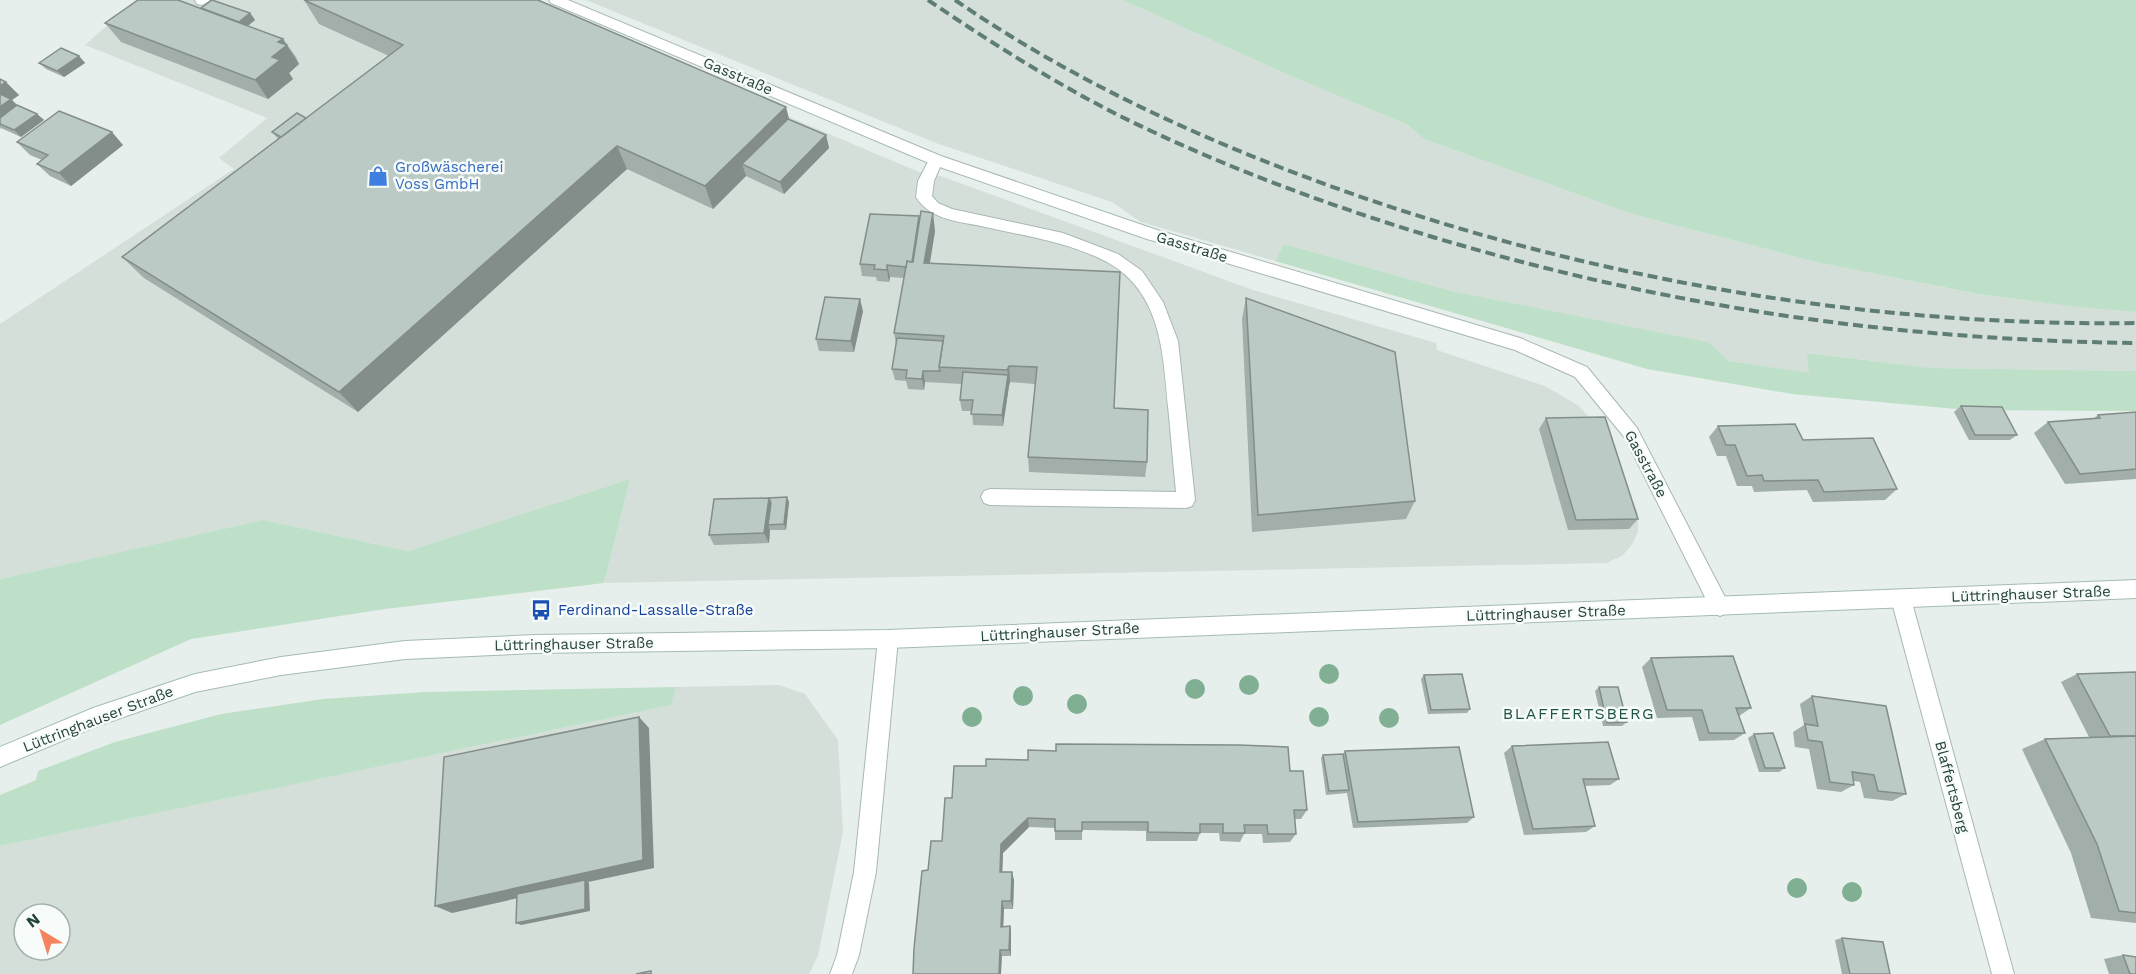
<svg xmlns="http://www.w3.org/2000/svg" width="2136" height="974" font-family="'Work Sans',sans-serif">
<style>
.built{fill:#d4dfda;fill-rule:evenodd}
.green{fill:#bfe0c8}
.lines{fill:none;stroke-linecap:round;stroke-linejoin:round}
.service-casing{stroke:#a8b8b2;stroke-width:2}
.minor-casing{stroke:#a8b8b2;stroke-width:2}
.secondary-casing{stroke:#a4bbb3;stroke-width:2}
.service{fill:#fff;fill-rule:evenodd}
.minor{fill:#fff;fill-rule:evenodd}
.secondary{fill:#fff;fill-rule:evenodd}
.rail{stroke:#5f7d75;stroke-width:4;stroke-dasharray:10 5;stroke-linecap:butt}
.tree{fill:#80af93}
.wall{fill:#a1aea9}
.shaded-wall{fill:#838d89}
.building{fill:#bbcac4;stroke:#838d89;stroke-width:1.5}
.labels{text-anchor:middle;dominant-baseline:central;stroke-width:5;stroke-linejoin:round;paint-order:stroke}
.street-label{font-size:15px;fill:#24423a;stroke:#f7fbf9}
.shop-label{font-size:15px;fill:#366cbe;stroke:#f7fbf9;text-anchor:start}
.transit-label{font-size:15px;fill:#164399;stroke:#f7fbf9;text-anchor:start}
.neighbourhood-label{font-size:16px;letter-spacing:1.5px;fill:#1f5548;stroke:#f7fbf9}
</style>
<rect width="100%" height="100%" fill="#e6efeb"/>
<g class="built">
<path d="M 136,0 L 513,0 L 919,172 L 935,174 L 1253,290 L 1436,343 L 1437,350 L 1545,386 L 1579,406 L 1600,429 L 1611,447 L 1638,513 L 1638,532 L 1631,546 L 1622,556 L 1606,563 L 604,583 L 630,479 L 408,551 L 263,520 L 0,579 L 0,324 L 234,169 L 219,158 L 267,118 L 85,45 Z"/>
<path d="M 586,0 L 1123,0 L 1293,77 L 1408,125 L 1424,139 L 1632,214 L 1820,263 L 1977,294 L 2076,307 L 2136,312 L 2136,371 L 1932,368 L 1808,353 L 1810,374 L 1729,361 L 1707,342 L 1452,291 L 1284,244 L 1275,261 L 1141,222 L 1112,202 L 936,143 Z"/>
<path d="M 779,685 L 805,694 L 838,740 L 843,832 L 818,956 L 809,974 L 0,974 L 0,846 L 670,705 L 676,687 ZM 24,914 L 60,914 L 60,950 L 24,950 Z"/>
</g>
<g class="green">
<path d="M 1123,0 L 2136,0 L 2136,312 L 2076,307 L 1978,294 L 1820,263 L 1632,214 L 1424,139 L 1408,125 L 1293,77 Z"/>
<path d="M 1284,244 L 1452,291 L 1708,342 L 1729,361 L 1809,373 L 1807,353 L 1932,368 L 2136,371 L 2136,411 L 1967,410 L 1792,394 L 1647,369 L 1275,261 Z"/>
<path d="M 630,479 L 604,583 L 385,609 L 191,639 L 0,725 L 0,579 L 263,520 L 408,551 Z"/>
<path d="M 676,687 L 671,705 L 0,846 L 0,795 L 36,780 L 38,771 L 115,742 L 221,714 L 323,699 L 426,692 Z"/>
</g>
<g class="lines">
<g class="service-casing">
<g id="service">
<path d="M 195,0 L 209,0 L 209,1 L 202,5 L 197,4 Z"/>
<path d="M 936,155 L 943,160 L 934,181 L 932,196 L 938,203 L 952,209 L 1063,233 L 1118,254 L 1142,271 L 1163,302 L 1178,341 L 1195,500 L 1192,506 L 1186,508 L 990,505 L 984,503 L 981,497 L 984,491 L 990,489 L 1176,492 C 1173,463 1171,435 1168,406 C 1163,352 1161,292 1107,262 C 1067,241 1019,235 976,225 C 954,221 929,218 916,197 L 918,181 L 931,156 Z"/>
</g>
</g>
<g class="minor-casing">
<g id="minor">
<path d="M 549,0 L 568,0 L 941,156 L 1157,230 L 1520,338 L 1587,367 L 1637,428 L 1727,601 L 1730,607 L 1727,613 L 1720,616 L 1713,613 L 1625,438 L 1575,377 L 1515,350 L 1147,239 L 931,164 L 551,3 Z"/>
<path d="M 1901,590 L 1908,593 L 1911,599 L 2014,974 L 1992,974 L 1891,599 L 1894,593 Z"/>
<path d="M 888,630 L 895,633 L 898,639 L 876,872 L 859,955 L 852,974 L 830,974 L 837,955 L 854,872 L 878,639 L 881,633 Z"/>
</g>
</g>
<g class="secondary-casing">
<path id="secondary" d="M 2136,580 L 2136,598 L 888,648 L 535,653 L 405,659 L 281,675 L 195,692 L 95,727 L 0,767 L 0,747 L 93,708 L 195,674 L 281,657 L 405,641 L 535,635 L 888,630 Z"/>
</g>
<use href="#service" class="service"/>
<use href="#minor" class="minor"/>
<use href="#secondary" class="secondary"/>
<g class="rail">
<path d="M 928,0 C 990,42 1053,82 1120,116 C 1221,166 1327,205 1436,238 C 1668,307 1894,340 2136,343"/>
<path d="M 955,0 C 1057,70 1166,123 1282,168 C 1551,272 1846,327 2136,323"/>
</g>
</g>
<g class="tree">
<circle cx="1329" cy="674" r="10"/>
<circle cx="1249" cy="685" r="10"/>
<circle cx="1195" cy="689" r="10"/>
<circle cx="1023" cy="696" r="10"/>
<circle cx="1077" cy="704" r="10"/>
<circle cx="972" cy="717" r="10"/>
<circle cx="1319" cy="717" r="10"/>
<circle cx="1389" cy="718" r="10"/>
<circle cx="1797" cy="888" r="10"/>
<circle cx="1852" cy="892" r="10"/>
</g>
<g class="wall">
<path d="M 304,0 L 789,120 L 826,135 L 829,148 L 784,194 L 746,176 L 713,209 L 627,169 L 358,412 L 144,278 L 122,257 L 278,139 L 272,132 L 306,118 L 389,56 L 319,24 Z"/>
<path d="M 201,8 L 250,13 L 255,20 L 248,26 L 283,39 L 296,57 L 299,64 L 289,73 L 293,79 L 268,99 L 121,42 L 105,23 Z"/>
<path d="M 79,56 L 85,63 L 64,77 L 46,69 L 39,63 Z"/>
<path d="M 0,79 L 19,95 L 12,100 L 17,105 L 37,114 L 44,120 L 21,137 L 1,128 L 0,129 Z"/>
<path d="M 17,142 L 123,145 L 71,186 L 50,176 L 37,164 L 42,160 L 30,155 Z"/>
<path d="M 919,216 L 919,221 L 935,231 L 930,263 L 1114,408 L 1147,462 L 1145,477 L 1029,472 L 1028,457 L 1035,384 L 1010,382 L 1009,386 L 1003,426 L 973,425 L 972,411 L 962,411 L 960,400 L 962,384 L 925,382 L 924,390 L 908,389 L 906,381 L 895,380 L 892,369 L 896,345 L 894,333 L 904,278 L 890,277 L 889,282 L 877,281 L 876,277 L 862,276 L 860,264 Z"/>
<path d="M 1246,298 L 1415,501 L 1406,519 L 1252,532 L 1242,319 Z"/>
<path d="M 863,311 L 854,352 L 819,351 L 816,339 Z"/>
<path d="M 1961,406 L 2017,435 L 2010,440 L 1969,440 L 1954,412 Z"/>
<path d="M 2136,412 L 2136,479 L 2065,484 L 2034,433 L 2048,422 L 2093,419 L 2098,415 Z"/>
<path d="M 1546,418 L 1638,519 L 1629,529 L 1568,530 L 1539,429 Z"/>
<path d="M 1718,426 L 1803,440 L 1897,489 L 1885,500 L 1813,502 L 1807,490 L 1754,492 L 1752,486 L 1737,486 L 1726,456 L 1717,456 L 1709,437 Z"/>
<path d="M 789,502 L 786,530 L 770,530 L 769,543 L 714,545 L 709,535 Z"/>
<path d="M 1651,658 L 1751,708 L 1739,716 L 1745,733 L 1734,740 L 1699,741 L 1692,717 L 1657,718 L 1642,667 Z"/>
<path d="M 2136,672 L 2136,923 L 2091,918 L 2071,853 L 2022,749 L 2045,739 L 2089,737 L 2061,682 L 2077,674 Z"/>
<path d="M 1424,675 L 1470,709 L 1467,713 L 1428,714 L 1421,679 Z"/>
<path d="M 1599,687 L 1627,722 L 1622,726 L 1603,726 L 1595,691 Z"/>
<path d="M 1812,696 L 1906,794 L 1892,801 L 1864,798 L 1860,782 L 1854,781 L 1854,785 L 1841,792 L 1817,789 L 1809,749 L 1795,747 L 1793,732 L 1804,725 L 1800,704 Z"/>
<path d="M 1754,734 L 1785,768 L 1779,772 L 1759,772 L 1748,738 Z"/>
<path d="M 1512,746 L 1619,779 L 1610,785 L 1585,786 L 1595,826 L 1586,832 L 1524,835 L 1504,753 Z"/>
<path d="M 1345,751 L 1474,817 L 1467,823 L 1353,828 L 1347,793 L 1326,795 L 1321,758 L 1323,755 L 1343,754 Z"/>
<path d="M 1290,771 L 1307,810 L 1301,819 L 1295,819 L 1296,834 L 1290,842 L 1263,843 L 1262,834 L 1244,834 L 1240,842 L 1220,841 L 1219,833 L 1200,833 L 1197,841 L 1146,841 L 1146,831 L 1082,830 L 1082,840 L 1055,840 L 1055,828 L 1029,827 L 1003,853 L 1002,872 L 1014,880 L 1013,909 L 1004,909 L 1003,926 L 1010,926 L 1011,933 L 1011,956 L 1002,956 L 928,870 L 942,841 L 952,798 Z"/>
<path d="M 1842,938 L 1890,974 L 1842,974 L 1835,940 Z"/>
<path d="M 2123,955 L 2136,974 L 2109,974 L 2104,959 Z"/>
</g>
<g class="shaded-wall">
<path d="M 250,13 L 255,20 L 236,35 L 231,28 Z"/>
<path d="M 283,39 L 299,64 L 289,73 L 293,79 L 268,99 L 255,80 L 272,57 L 278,42 Z"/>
<path d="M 79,56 L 85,63 L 64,77 L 57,71 Z"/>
<path d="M 6,82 L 19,95 L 12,100 L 24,112 L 0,124 L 0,86 Z"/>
<path d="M 786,107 L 792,130 L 742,164 L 746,176 L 713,209 L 705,186 Z"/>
<path d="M 37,114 L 44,120 L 21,137 L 14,130 Z"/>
<path d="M 112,132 L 123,145 L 71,186 L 59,173 Z"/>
<path d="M 826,135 L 829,148 L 784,194 L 780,182 Z"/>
<path d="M 617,146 L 627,169 L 358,412 L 339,392 Z"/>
<path d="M 933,213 L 935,231 L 927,280 L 924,263 Z"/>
<path d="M 919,216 L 921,228 L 913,279 L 911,267 Z"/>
<path d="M 887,265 L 890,277 L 889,282 L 887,270 Z"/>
<path d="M 860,299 L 863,311 L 854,352 L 851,341 Z"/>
<path d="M 1009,366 L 1010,382 L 1009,386 L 1003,426 L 1002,415 L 1008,375 L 1007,370 Z"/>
<path d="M 923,371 L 925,382 L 924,390 L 922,379 Z"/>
<path d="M 787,497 L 789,502 L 786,530 L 784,524 Z"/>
<path d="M 769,498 L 773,508 L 768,525 L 770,530 L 769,543 L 764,533 Z"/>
<path d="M 639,717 L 649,728 L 654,868 L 588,882 L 589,883 L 590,911 L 521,925 L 516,923 L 585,883 L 452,913 L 435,906 Z"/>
<path d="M 1028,818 L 1029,827 L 1003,853 L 1002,880 L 1000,872 L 1001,844 Z"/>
<path d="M 1012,872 L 1014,880 L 1013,909 L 1011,901 Z"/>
<path d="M 1002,901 L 1004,909 L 1003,933 L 1001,927 Z"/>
<path d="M 1010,926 L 1011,933 L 1011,956 L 1009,950 Z"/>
<path d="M 1000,950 L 1002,956 L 1001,974 L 999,974 Z"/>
</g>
<g class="building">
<path d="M 138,0 L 178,0 L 283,39 L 278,42 L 287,45 L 272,57 L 280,60 L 255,80 L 105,23 Z"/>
<path d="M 212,0 L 250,13 L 239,22 L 201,8 Z"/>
<path d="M 304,0 L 538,0 L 786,107 L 705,186 L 617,146 L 339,392 L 122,257 L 403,45 Z"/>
<path d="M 61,48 L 79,56 L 57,71 L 39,63 Z"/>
<path d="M 0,79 L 6,82 L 0,86 Z"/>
<path d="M 0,94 L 11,99 L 0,107 Z"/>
<path d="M 17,105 L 37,114 L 14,130 L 0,124 L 0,118 Z"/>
<path d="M 59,111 L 112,132 L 59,173 L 37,164 L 48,155 L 17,142 Z"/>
<path d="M 297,113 L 306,118 L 281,137 L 272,132 Z"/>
<path d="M 788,119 L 826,135 L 780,182 L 742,164 Z"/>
<path d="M 921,211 L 933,213 L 924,263 L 1120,272 L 1114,408 L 1148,410 L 1147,462 L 1028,457 L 1037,367 L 1009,366 L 1007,370 L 939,367 L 944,336 L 894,333 L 907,261 L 913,262 Z"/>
<path d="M 870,214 L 919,216 L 912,262 L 907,261 L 906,267 L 887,265 L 887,270 L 874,269 L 875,265 L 860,264 Z"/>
<path d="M 825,297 L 860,299 L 851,341 L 816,339 Z"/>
<path d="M 1246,298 L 1395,352 L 1415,501 L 1258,515 Z"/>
<path d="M 897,338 L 943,341 L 939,367 L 940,371 L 923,371 L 922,379 L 906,378 L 907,370 L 892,369 Z"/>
<path d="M 963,372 L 1008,375 L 1002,415 L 971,414 L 973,400 L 960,400 Z"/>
<path d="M 1961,406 L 2002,407 L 2017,435 L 1975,435 Z"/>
<path d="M 2136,412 L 2136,469 L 2080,474 L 2048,422 L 2100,418 L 2098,415 Z"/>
<path d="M 1605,417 L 1638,519 L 1576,520 L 1546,418 Z"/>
<path d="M 1795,424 L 1803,440 L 1873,438 L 1897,489 L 1824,492 L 1818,480 L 1764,481 L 1762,475 L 1747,476 L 1735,445 L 1726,445 L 1718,426 Z"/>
<path d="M 787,497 L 784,524 L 768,525 L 771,503 L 769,498 Z"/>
<path d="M 769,498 L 764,533 L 709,535 L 714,499 Z"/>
<path d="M 1733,656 L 1751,708 L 1736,708 L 1745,733 L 1709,733 L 1702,710 L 1667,710 L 1651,658 Z"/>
<path d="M 2136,672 L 2136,736 L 2110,736 L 2077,674 Z"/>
<path d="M 1462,674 L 1470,709 L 1431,710 L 1424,675 Z"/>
<path d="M 1599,687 L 1618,687 L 1627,722 L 1607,723 Z"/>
<path d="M 1812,696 L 1886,706 L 1906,794 L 1878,791 L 1874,775 L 1852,772 L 1854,785 L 1830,782 L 1822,742 L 1808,740 L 1805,724 L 1818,726 Z"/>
<path d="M 639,717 L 643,860 L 435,906 L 444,757 Z"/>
<path d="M 1773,733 L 1785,768 L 1765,768 L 1754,734 Z"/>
<path d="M 2136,736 L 2136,913 L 2119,911 L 2097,844 L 2045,739 Z"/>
<path d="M 1608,742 L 1619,779 L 1583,779 L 1595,826 L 1533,829 L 1512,746 Z"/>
<path d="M 1056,744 L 1239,745 L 1288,747 L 1290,771 L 1303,771 L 1307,810 L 1294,810 L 1296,834 L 1268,834 L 1267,825 L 1244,825 L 1245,833 L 1223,833 L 1223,824 L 1200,824 L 1200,833 L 1148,832 L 1148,822 L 1082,822 L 1082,831 L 1055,831 L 1055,819 L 1028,818 L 1001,844 L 1000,872 L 1012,872 L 1011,901 L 1002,901 L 1001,927 L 1010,926 L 1009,950 L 1000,950 L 999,974 L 913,974 L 914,948 L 922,871 L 928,870 L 931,841 L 942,841 L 945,798 L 952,798 L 954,766 L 986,766 L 986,759 L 1028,760 L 1028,750 L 1056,751 Z"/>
<path d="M 1459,747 L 1474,817 L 1358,822 L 1345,751 Z"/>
<path d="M 1343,754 L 1349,790 L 1329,791 L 1323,755 Z"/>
<path d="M 585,880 L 585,909 L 516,923 L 517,894 Z"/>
<path d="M 1842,938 L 1883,942 L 1890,974 L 1850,974 Z"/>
<path d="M 2123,955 L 2136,957 L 2136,974 L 2130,974 Z"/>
<path d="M 651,971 L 651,974 L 636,974 Z"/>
</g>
<defs>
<g id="shop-bare" transform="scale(1.62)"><path d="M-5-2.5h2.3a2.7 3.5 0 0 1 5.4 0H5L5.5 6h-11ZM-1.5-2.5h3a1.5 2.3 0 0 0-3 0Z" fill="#3f7fe0" stroke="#f7fbf9" stroke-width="2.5" paint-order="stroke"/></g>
<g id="bus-bare" transform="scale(1.62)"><path d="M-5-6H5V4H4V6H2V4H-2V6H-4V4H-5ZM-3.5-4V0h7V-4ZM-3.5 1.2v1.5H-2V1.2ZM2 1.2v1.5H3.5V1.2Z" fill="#1a4fb4" stroke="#f7fbf9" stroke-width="2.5" paint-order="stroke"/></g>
</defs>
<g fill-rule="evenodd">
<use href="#shop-bare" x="378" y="176"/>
<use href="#bus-bare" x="541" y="610"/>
</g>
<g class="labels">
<g class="street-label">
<text transform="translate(738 76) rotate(23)">Gasstraße</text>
<text transform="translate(1192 247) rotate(17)">Gasstraße</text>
<text transform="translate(1646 464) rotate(62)">Gasstraße</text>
<text transform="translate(2031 594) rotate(-2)">Lüttringhauser Straße</text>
<text transform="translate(1546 613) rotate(-2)">Lüttringhauser Straße</text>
<text transform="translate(1060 632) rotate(-3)">Lüttringhauser Straße</text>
<text transform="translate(574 644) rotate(-1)">Lüttringhauser Straße</text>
<text transform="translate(98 719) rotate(-21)">Lüttringhauser Straße</text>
<text transform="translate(1952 787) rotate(75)">Blaffertsberg</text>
</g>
<g class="shop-label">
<text x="395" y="167">Großwäscherei<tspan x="395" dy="17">Voss GmbH</tspan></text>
</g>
<g class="transit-label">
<text x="558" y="610">Ferdinand-Lassalle-Straße</text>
</g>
<g class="neighbourhood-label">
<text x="1579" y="713">BLAFFERTSBERG</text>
</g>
</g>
<g transform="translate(42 932) rotate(322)"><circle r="28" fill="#f7fbf9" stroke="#a3b1ad" stroke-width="1.5"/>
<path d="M0-4.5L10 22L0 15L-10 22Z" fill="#f4845f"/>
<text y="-9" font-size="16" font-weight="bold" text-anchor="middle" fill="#24423a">N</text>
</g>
</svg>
